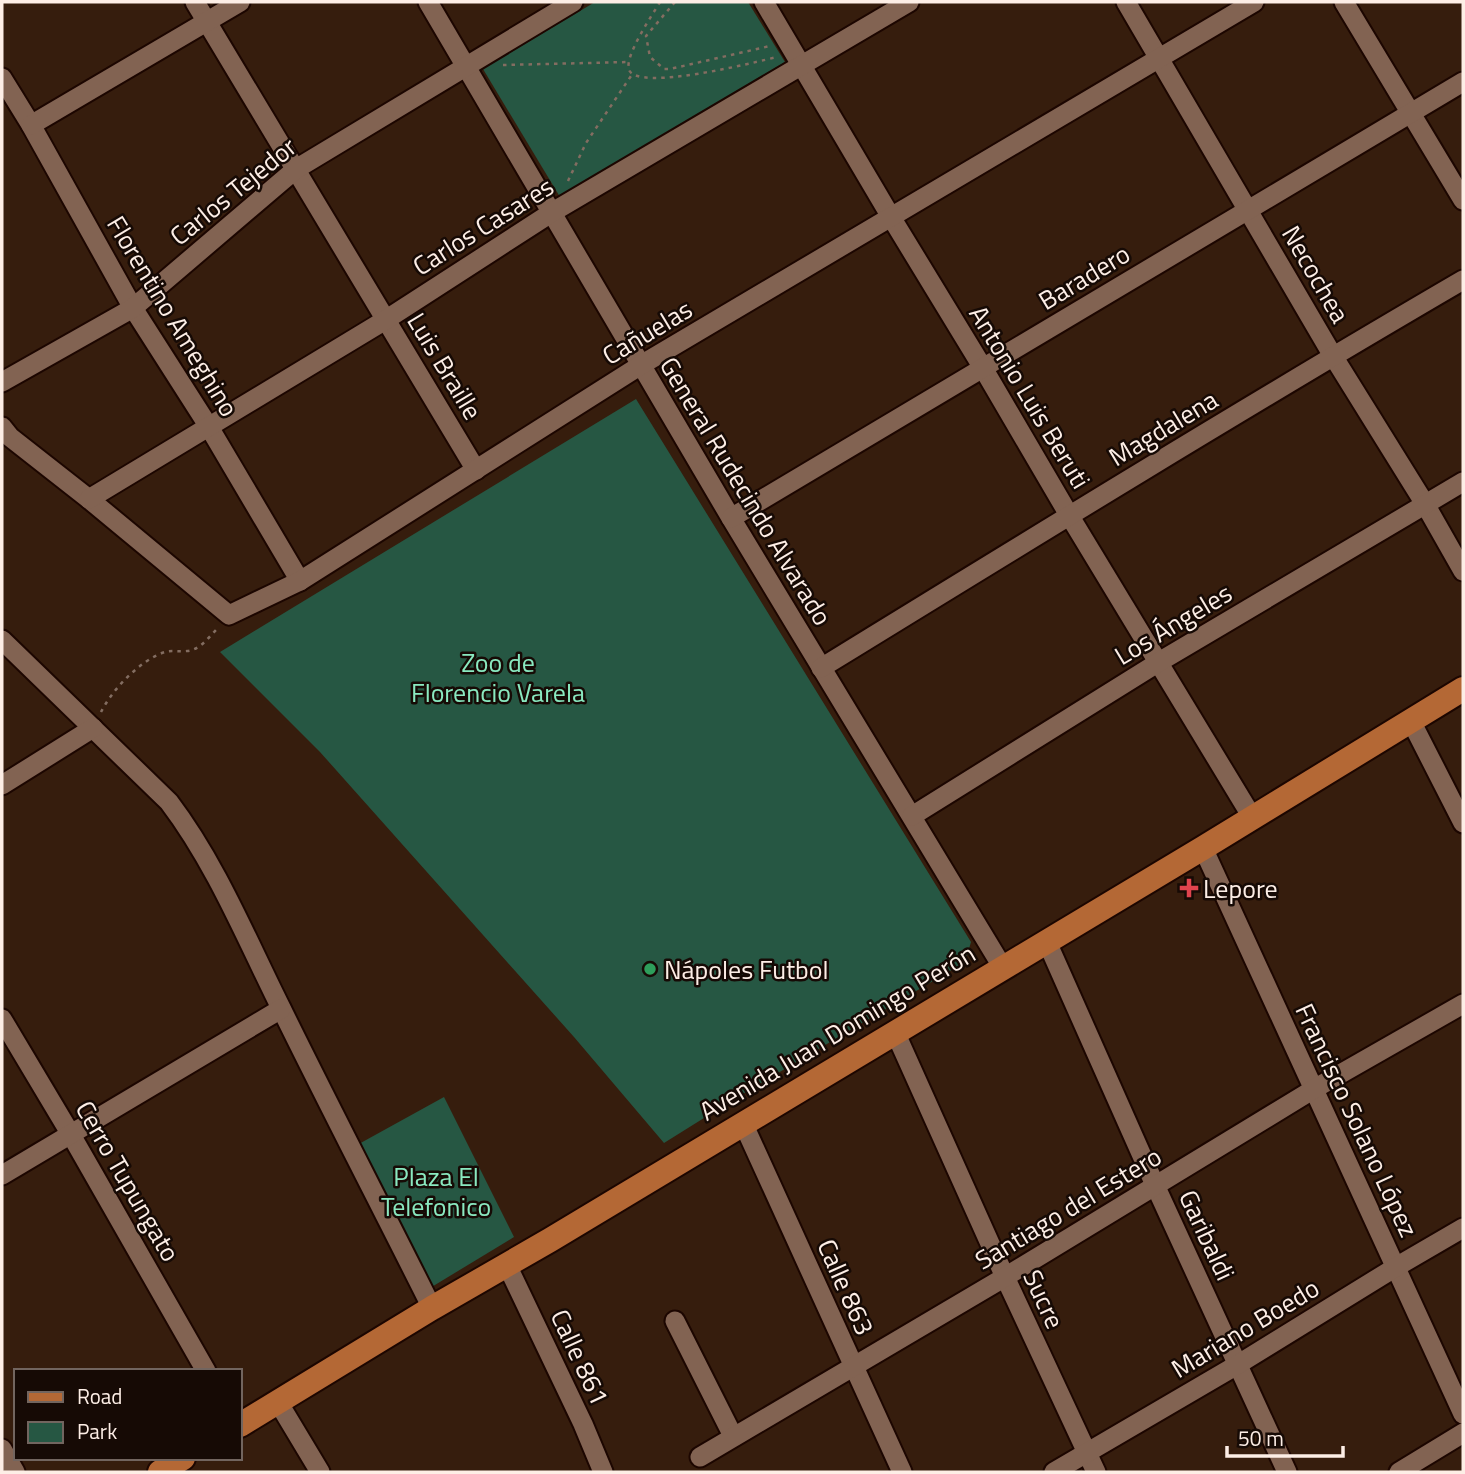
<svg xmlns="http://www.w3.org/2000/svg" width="1465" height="1474" font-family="'Titillium Web',sans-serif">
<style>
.green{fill:#265743}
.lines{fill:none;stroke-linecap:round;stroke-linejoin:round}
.minor-casing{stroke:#1c0600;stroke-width:23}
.major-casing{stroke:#1c0600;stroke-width:28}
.path{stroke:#836d61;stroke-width:2.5;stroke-dasharray:3.5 5;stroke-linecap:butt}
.minor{stroke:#826352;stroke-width:19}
.major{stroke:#b46835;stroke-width:24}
.health-dot{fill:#e0444e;stroke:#160a05;stroke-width:2.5}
.leisure-dot{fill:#2e9e5b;stroke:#160a05;stroke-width:2.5}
.labels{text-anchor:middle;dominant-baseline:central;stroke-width:5;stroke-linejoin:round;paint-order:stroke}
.street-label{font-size:26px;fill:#fdeee6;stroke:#160a05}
.park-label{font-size:26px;fill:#8ae9c0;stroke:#160a05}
.poi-label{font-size:26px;fill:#fdeee6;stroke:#160a05;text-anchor:start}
</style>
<rect width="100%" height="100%" fill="#361d0d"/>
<g class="green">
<path d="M 595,2 L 748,2 L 785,62 L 560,197 L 483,69 Z"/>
<path d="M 636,399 L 971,942 L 965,962 L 736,1098 L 664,1143 L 574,1037 L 320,752 L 220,652 Z"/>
<path d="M 444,1097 L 514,1237 L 430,1288 L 357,1145 Z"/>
</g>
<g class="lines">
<g class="minor-casing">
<g id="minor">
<path d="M 195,2 L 476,470"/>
<path d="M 428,2 L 731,518 L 1003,968"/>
<path d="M 764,2 L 891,217 L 983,368 L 1069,515 L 1252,817"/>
<path d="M 1126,2 L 1333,356 L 1425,504 L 1463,571"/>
<path d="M 1344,2 L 1463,200"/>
<path d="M 2,78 L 31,125 L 133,308 L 209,427 L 300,581"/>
<path d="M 31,125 L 240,2"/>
<path d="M 2,382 L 133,308 L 296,169 L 573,2"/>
<path d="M 2,427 L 10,437 L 89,499 L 229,615 L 300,581 L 641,365 L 1254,2"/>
<path d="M 89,499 L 387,319 L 551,213 L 909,2"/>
<path d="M 731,518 L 1463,82"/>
<path d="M 2,640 L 169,802 C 216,864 246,938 281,1008 C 330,1108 382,1208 432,1308"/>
<path d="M 821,668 C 1034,537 1247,406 1463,280"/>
<path d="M 1411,721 L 1463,823"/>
<path d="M 2,785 L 93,728"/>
<path d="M 912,816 L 1159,662 L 1463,482"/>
<path d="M 1203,848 L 1463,1414"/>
<path d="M 1047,942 L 1155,1185 L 1287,1472"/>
<path d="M 2,1019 L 70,1133 L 206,1371"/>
<path d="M 895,1032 L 1005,1277 L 1096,1472"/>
<path d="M 743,1123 L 902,1472"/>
<path d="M 2,1175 L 281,1009"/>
<path d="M 507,1265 L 583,1424 L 603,1472"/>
<path d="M 675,1321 L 733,1436"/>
<path d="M 278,1402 L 320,1472"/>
<path d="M 2,1449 L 15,1472"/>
<path d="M 700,1457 L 1005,1277 L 1314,1089 L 1463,1004"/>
<path d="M 1054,1472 L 1237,1365 L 1396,1267 L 1463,1228"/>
<path d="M 1399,1472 L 1463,1433"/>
</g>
</g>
<g class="major-casing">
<g id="major">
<path d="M 240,1425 L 432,1308 L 550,1240 L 1203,848 L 1463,689"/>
<path d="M 160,1472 L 183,1458"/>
</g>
</g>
<g class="path">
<path d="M 660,2 C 653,14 624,56 629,70 C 639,92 756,62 777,57"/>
<path d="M 675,2 L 646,36 L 650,57 L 664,69 L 670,69 L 770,46"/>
<path d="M 503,65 L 629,62"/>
<path d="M 568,181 L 586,143 L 633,73"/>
<path d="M 101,712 C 112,690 140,660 165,652 C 172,650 179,652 187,651 C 200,650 208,638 217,629"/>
</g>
<use href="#minor" class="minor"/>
<use href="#major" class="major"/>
</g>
<path class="health-dot" d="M1185.5 877.5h7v7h7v7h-7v7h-7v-7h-7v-7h7z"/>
<circle class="leisure-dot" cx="650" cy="969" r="7"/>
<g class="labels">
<g class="street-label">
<text transform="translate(233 191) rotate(-39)">Carlos Tejedor</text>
<text transform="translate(483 226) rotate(-32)">Carlos Casares</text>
<text transform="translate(1316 274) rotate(60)">Necochea</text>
<text transform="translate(1084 277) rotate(-31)">Baradero</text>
<text transform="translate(173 316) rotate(59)">Florentino Ameghino</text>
<text transform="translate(647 332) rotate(-31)">Cañuelas</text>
<text transform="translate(445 366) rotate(59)">Luis Braille</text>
<text transform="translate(1030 397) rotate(59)">Antonio Luis Beruti</text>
<text transform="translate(1163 428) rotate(-31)">Magdalena</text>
<text transform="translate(746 491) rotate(59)">General Rudecindo Alvarado</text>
<text transform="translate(1173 624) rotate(-31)">Los Ángeles</text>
<text transform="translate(837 1032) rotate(-31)">Avenida Juan Domingo Perón</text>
<text transform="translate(1357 1120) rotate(65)">Francisco Solano López</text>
<text transform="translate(128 1181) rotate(60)">Cerro Tupungato</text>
<text transform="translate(1068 1208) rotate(-31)">Santiago del Estero</text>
<text transform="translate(1207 1235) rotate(65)">Garibaldi</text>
<text transform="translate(846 1287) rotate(66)">Calle 863</text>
<text transform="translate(1044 1299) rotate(65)">Sucre</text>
<text transform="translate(1245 1328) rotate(-31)">Mariano Boedo</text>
<text transform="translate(580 1357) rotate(65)">Calle 861</text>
</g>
<g class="park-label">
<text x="498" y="662">Zoo de<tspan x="498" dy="30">Florencio Varela</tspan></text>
<text x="436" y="1176">Plaza El<tspan x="436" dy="30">Telefonico</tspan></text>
</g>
<g class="poi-label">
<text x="1203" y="888">Lepore</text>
<text x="664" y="969">Nápoles Futbol</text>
</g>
</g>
<rect width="1465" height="1474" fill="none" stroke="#fdeee6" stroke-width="7"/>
<rect x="14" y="1369" width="228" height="91" fill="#160a05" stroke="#72655f" stroke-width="2"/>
<rect x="28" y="1392" width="35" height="10" fill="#b46835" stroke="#72655f" stroke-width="2"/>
<text x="77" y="1404" font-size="21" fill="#fdeee6">Road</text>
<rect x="28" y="1422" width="35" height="21" fill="#265743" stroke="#72655f" stroke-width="2"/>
<text x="77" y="1439" font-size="21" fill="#fdeee6">Park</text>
<path d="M1227 1446v10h116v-10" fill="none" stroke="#fdeee6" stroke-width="3.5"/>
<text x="1238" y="1446" font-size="21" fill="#fdeee6" stroke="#160a05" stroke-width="5" paint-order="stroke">50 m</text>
</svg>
